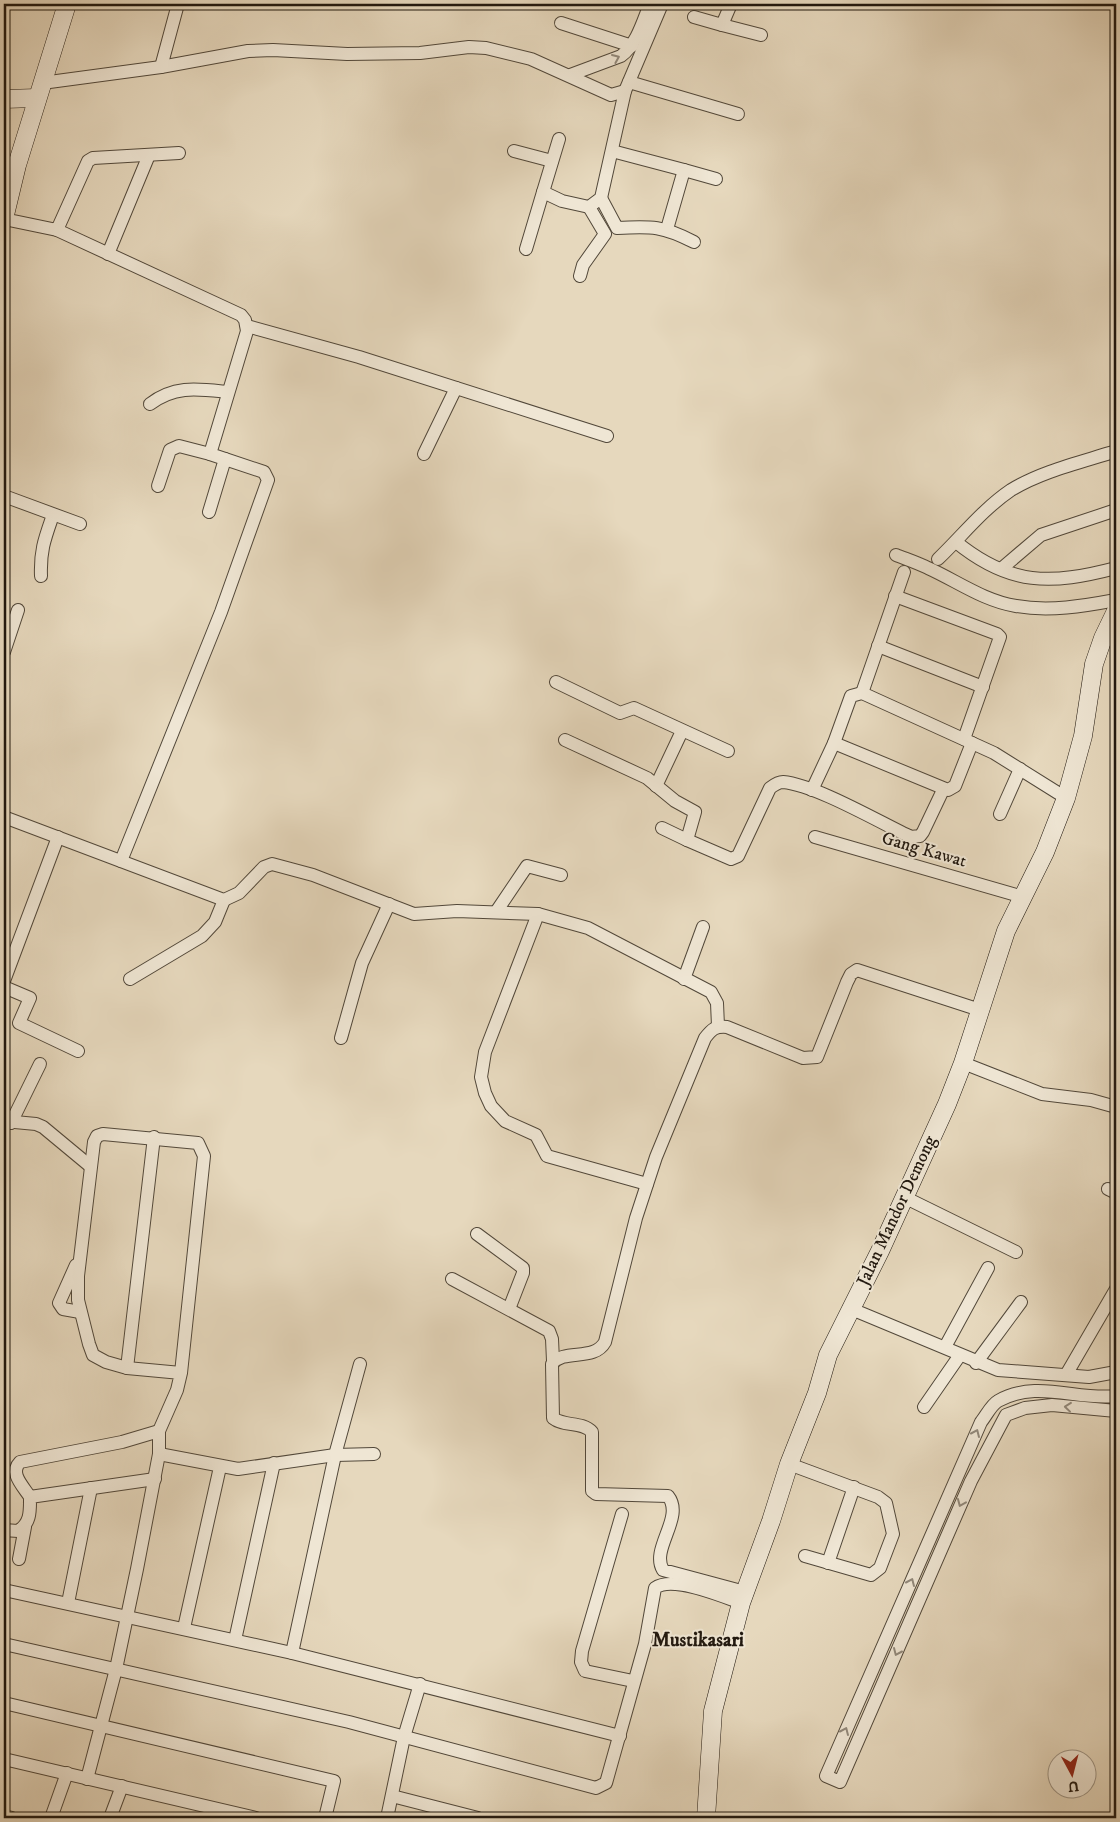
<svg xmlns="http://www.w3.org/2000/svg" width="1120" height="1822" font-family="'IM FELL DW Pica',serif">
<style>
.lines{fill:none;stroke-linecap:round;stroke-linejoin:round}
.street-casing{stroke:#52483a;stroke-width:14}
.secondary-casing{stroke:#21180f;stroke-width:19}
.street{stroke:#efe6d4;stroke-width:12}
.secondary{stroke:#efe6d4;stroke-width:18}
.oneway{stroke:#92897b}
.labels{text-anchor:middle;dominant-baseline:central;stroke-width:4;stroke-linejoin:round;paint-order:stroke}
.street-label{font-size:18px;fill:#21180f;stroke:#efe6d4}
.quarter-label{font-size:20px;font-weight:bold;fill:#21180f;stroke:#efe6d4}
</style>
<rect width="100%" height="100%" fill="#e6d8bd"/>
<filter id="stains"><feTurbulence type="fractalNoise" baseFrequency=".004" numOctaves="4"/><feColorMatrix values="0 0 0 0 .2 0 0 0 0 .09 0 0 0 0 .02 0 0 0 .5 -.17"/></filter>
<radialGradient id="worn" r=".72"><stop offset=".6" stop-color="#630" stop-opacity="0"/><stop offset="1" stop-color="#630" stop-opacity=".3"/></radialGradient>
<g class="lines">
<g class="street-casing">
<g id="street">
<path d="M 694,17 L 722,25 L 731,4"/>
<path d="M 561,23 L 632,46"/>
<path d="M 722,25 L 761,35"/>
<path d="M 161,67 L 178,4"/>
<path d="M 570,75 L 621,56 C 637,44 643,21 650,4"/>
<path d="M 629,82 L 738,114"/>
<path d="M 42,83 L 161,67 L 248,51 L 273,50 L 347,54 L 420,53 L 469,47 L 486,48 L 531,59 L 611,95 L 625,91"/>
<path d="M 559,139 L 543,192 L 562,201 L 589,207 L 601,198 L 625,91 L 662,4"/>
<path d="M 514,151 L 552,161"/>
<path d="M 612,151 L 684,170 L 667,229"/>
<path d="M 684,170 L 716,179"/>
<path d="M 601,198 L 617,228 C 652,226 663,226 694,242"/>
<path d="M 4,219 L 57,230 L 88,161 L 93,158 L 179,153"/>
<path d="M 57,230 L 241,315 L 245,320 L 247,331 L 210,454 L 264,472 L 268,480 L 221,612 L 121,861"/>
<path d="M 526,249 L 543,192"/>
<path d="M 108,254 L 149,155"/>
<path d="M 580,276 L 583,265 L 605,234 L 589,207"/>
<path d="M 247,326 L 359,357 L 607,436"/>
<path d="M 150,404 C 175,385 198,389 228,392"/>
<path d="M 424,454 L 456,388"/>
<path d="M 158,486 L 170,450 L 179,446 L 210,454"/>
<path d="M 4,496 L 80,524"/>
<path d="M 209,512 L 225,459"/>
<path d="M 956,542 C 1010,586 1051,585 1116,568"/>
<path d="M 896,555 C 906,559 918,563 928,568 C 957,581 984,601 1016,606 C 1049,612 1084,606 1116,600"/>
<path d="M 938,559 C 962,536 983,509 1011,490 C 1042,471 1082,462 1116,451"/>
<path d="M 1001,569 L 1041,535 L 1116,510"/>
<path d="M 41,576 C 40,550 45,538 53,515"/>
<path d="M 895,596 L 997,634 L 1000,637 L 964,739"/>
<path d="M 878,646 L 983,687"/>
<path d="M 4,652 L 18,610"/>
<path d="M 556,682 L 620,713 L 634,708 L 728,751"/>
<path d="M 862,693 L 904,572"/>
<path d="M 565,740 L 647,778 L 675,801 L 695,812 L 687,840 L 731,859 L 738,856 L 770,788 C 774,785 778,782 783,782 C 816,785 879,822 911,837 L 920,836 L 923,832 L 943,790"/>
<path d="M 834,743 L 948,790 L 955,786 L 972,743"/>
<path d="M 656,786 L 682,731"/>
<path d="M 812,790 L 834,743 L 851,696 L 862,693 L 994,753 L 1066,798"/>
<path d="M 1000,814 L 1020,769"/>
<path d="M 4,817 L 224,900 L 239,893 L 264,867 L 272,864 L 313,875 L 414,914 L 457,911 L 538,914 L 588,928 L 711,992 L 717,1003 L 718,1026"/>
<path d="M 662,828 L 687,840"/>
<path d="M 815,837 L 1023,897"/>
<path d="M 496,912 L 527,866 L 561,875"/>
<path d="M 538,914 L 485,1052 L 481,1077 L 485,1093 L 491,1106 L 505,1121 L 536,1135 L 547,1156 L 647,1184"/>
<path d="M 130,979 L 202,936 L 215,922 L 224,900"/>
<path d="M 684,979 L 703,927"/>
<path d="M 4,981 L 58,837"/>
<path d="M 4,987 L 30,998 L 19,1023 L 78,1051"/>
<path d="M 341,1038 L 362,963 L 389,904"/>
<path d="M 963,1063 L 1042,1094 L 1091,1100 L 1116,1107"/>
<path d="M 4,1121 L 36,1124 L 43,1127 L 90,1166"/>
<path d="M 11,1123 L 40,1064"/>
<path d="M 1108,1189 L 1116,1193"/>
<path d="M 904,1197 L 1016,1252"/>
<path d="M 477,1234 L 523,1268 L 523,1273 L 509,1309"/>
<path d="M 76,1265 L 59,1303 L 63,1309 L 80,1312"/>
<path d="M 452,1279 L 549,1331 L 552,1339 L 553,1361"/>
<path d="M 849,1308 L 998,1370 L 1089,1377 L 1116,1372"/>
<path d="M 945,1347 L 988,1268"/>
<path d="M 976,1363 L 1021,1302"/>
<path d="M 127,1368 L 154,1137"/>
<path d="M 1066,1375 L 1116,1289"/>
<path d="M 1116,1396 C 1077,1401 1037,1379 998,1401 C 991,1405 986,1416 981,1422 L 826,1776 L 840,1782 L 971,1481 L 1006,1415 L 1025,1408 L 1052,1405 L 1116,1411"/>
<path d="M 924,1407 L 960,1355"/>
<path d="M 159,1454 L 238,1469 L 335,1455 L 374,1454"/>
<path d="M 789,1464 L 878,1497 L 886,1503 L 893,1534 L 880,1568 L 871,1575 L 805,1556"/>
<path d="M 30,1497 C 23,1486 9,1473 20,1462 L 122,1442 L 159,1431"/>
<path d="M 622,1514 L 582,1651 L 581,1662 L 585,1671 L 633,1681"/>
<path d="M 4,1530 L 18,1531 C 31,1523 30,1511 30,1497 L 155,1479"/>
<path d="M 19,1559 L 25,1527"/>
<path d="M 828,1563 L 854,1487"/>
<path d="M 4,1590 L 292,1653 L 620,1736"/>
<path d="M 745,1592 L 663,1570 C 650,1549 685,1517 668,1496 L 596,1494 L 592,1491 L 592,1432 C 582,1421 564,1427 553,1418 L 552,1364 C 564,1348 594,1362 605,1342 L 636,1218 L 656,1157 L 705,1038 C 712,1029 715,1026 727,1027 L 803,1058 L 817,1057 L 847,982 L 851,974 L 857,970 L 980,1010"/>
<path d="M 68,1603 L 91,1488"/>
<path d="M 184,1628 L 220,1467"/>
<path d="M 235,1640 L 274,1463"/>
<path d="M 4,1644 L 349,1722 L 596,1788 L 606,1783 L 645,1644 L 655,1588 C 672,1575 722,1596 741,1603"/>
<path d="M 292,1653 L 335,1455 L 360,1364"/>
<path d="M 4,1703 L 334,1781 L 325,1818"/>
<path d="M 4,1759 L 256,1818"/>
<path d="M 87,1779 L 116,1669 L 137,1569 L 159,1454 L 159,1431 L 177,1390 L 181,1373 L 204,1156 L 198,1143 L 103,1134 L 97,1136 L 94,1142 L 78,1276 L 78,1300 L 89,1344 L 93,1355 L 106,1362 L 127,1368 L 181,1373"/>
<path d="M 392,1796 L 478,1818"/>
<path d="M 4,1816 L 12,1818"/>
<path d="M 51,1818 L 67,1773"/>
<path d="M 110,1818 L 122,1786"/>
<path d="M 387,1818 L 404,1737 L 420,1684"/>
</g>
</g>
<g class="secondary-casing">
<g id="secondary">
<path d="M 4,99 L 37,98"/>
<path d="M 4,219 L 17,165 L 67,4"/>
<path d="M 706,1818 L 713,1711 L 741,1603 L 771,1521 L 789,1464 L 817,1393 L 828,1355 L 880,1251 L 947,1104 L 963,1063 L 1006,931 L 1045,852 L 1066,798 L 1083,736 L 1094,664 L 1103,638 L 1116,611"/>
</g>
</g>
<use href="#street" class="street"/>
<use href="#secondary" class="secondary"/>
</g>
<defs><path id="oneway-chevron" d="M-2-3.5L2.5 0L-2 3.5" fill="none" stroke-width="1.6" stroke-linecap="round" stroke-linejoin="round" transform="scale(1.25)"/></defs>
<g class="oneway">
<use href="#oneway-chevron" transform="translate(616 58) rotate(-23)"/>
<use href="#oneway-chevron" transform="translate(1068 1407) rotate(-174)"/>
<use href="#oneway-chevron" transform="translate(976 1433) rotate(-66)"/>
<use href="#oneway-chevron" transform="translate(961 1503) rotate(113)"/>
<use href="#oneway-chevron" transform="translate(911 1582) rotate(-66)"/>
<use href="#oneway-chevron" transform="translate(897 1652) rotate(114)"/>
<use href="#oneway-chevron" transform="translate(845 1731) rotate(-66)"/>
</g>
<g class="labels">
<g class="street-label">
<text transform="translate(924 850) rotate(16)">Gang Kawat</text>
<text transform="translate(897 1211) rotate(-65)">Jalan Mandor Demong</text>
</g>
<g class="quarter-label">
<text x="698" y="1640">Mustikasari</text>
</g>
</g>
<rect width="1120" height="1822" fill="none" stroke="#e6d8bd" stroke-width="20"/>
<rect x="5" y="5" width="1110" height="1812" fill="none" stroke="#21180f" stroke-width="2.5"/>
<rect x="10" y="10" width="1100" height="1802" fill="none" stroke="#21180f"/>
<g transform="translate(1072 1774) rotate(173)"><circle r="24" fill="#efe6d4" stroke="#9d9485"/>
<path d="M0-4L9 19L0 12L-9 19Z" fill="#8f2418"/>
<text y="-8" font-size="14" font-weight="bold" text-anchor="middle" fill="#21180f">U</text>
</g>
<rect width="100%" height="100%" filter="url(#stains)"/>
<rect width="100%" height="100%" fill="url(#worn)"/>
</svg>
